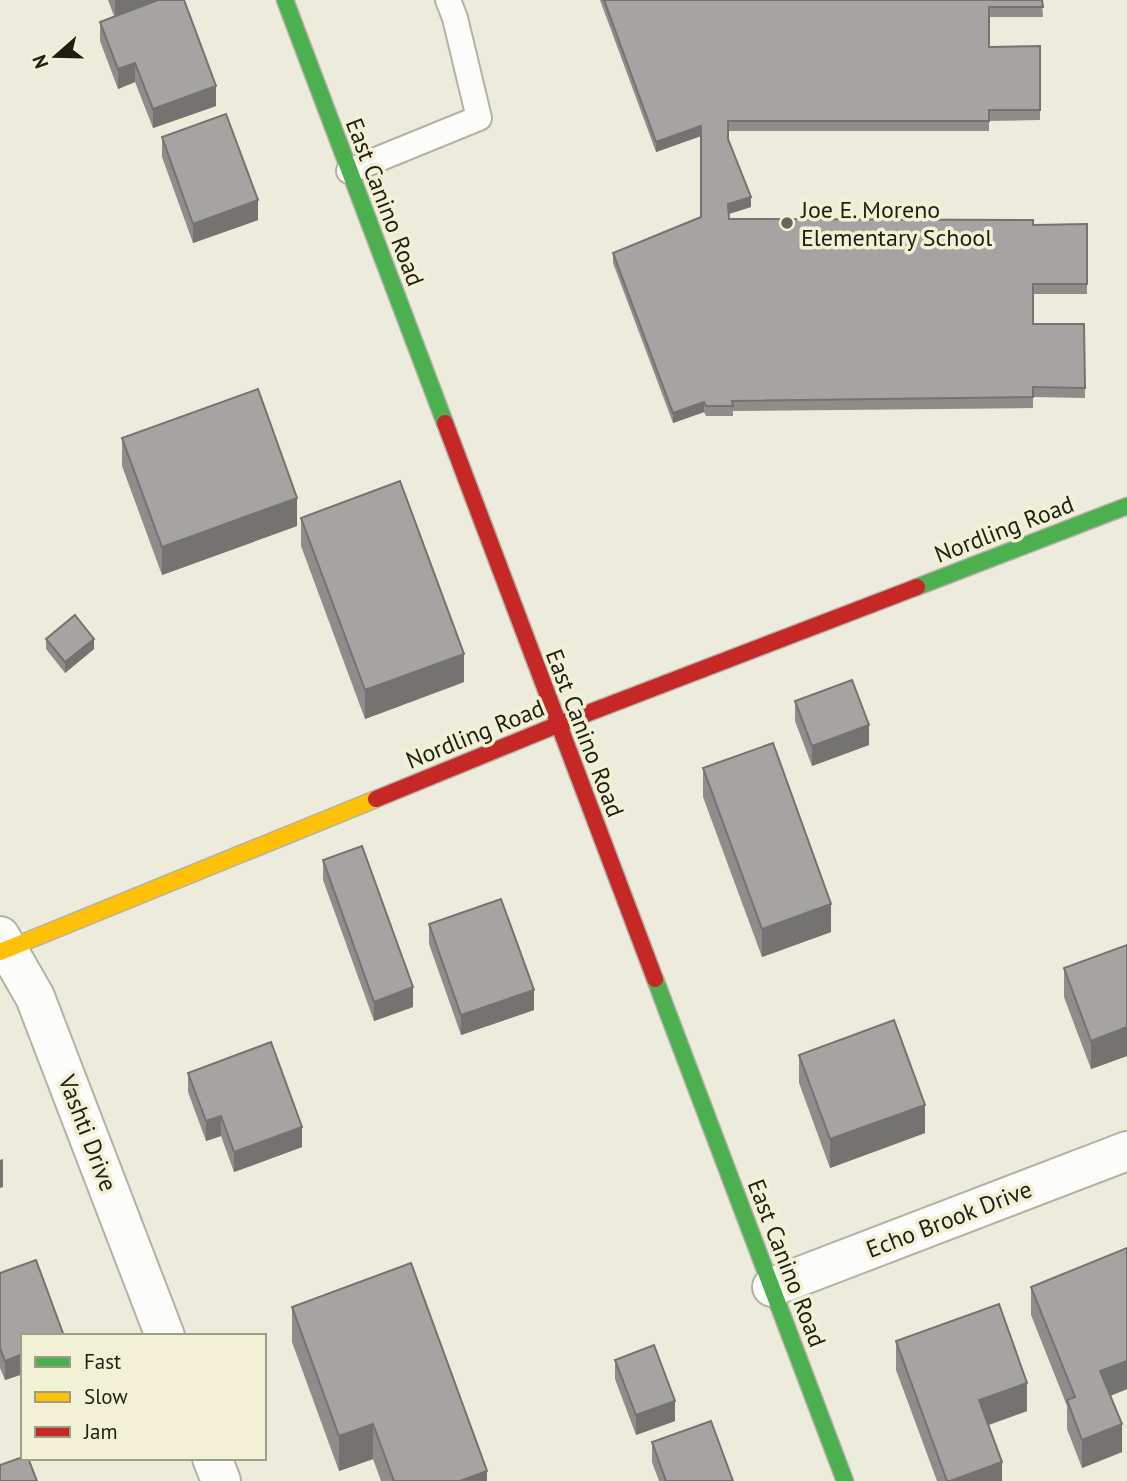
<svg xmlns="http://www.w3.org/2000/svg" width="1127" height="1481" font-family="'PT Sans',sans-serif">
<style>
.lines{fill:none;stroke-linecap:round;stroke-linejoin:round}
.lane-casing{stroke:#b3b2a6;stroke-width:28}
.street-casing{stroke:#b3b2a6;stroke-width:42}
.fast-casing{stroke:#b3b2a6;stroke-width:19}
.slow-casing{stroke:#b3b2a6;stroke-width:19}
.jam-casing{stroke:#b3b2a6;stroke-width:19}
.lane{stroke:#fcfcfa;stroke-width:24}
.street{stroke:#fcfcfa;stroke-width:38}
.fast{stroke:#4caf50;stroke-width:16}
.slow{stroke:#ffc107;stroke-width:16}
.jam{stroke:#c62828;stroke-width:16}
.wall{fill:#8f8d8b}
.shaded-wall{fill:#747371}
.building{fill:#a6a4a2;stroke:#747371;stroke-width:2}
.poi-dot{fill:#67665a;stroke:#f3f1d5;stroke-width:2.5}
.labels{text-anchor:middle;dominant-baseline:central;stroke-width:7;stroke-linejoin:round;paint-order:stroke}
.street-label{font-size:24px;fill:#1f1e14;stroke:#f3f1d5}
.poi-label{font-size:24px;fill:#1f1e14;stroke:#f3f1d5;text-anchor:start}
</style>
<rect width="100%" height="100%" fill="#ecebdc"/>
<g class="lines">
<g class="lane-casing">
<path id="lane" d="M 349,171 L 479,118 L 455,18 L 448,0"/>
</g>
<g class="street-casing">
<g id="street">
<path d="M 0,936 L 35,997 L 165,1336"/>
<path d="M 772,1287 L 1127,1151"/>
<path d="M 212,1458 L 221,1481"/>
</g>
</g>
<g class="fast-casing">
<g id="fast">
<path d="M 285,0 L 445,423"/>
<path d="M 917,587 L 1127,506"/>
<path d="M 655,979 L 845,1481"/>
</g>
</g>
<g class="slow-casing">
<path id="slow" d="M 0,952 L 376,799"/>
</g>
<g class="jam-casing">
<g id="jam">
<path d="M 445,423 L 655,979"/>
<path d="M 376,799 L 557,725 L 917,587"/>
</g>
</g>
<use href="#lane" class="lane"/>
<use href="#street" class="street"/>
<use href="#fast" class="fast"/>
<use href="#slow" class="slow"/>
<use href="#jam" class="jam"/>
</g>
<g class="wall">
<path d="M 108,0 L 184,0 L 216,106 L 153,128 L 135,82 L 118,89 L 100,41 L 100,22 L 114,16 Z"/>
<path d="M 600,0 L 1042,0 L 1043,17 L 989,17 L 989,47 L 1040,46 L 1040,120 L 989,121 L 989,131 L 728,131 L 728,139 L 751,207 L 729,214 L 729,219 L 1033,225 L 1087,224 L 1087,294 L 1033,294 L 1033,324 L 1084,324 L 1085,398 L 1033,397 L 1033,408 L 733,411 L 733,416 L 706,416 L 704,412 L 673,423 L 613,263 L 613,253 L 701,217 L 701,136 L 656,152 Z"/>
<path d="M 162,137 L 258,220 L 193,243 L 162,157 Z"/>
<path d="M 122,438 L 297,526 L 162,575 L 122,466 Z"/>
<path d="M 301,518 L 464,682 L 365,719 L 301,546 Z"/>
<path d="M 46,639 L 94,649 L 65,673 L 46,649 Z"/>
<path d="M 795,701 L 869,745 L 812,766 L 795,721 Z"/>
<path d="M 703,768 L 831,932 L 762,957 L 703,797 Z"/>
<path d="M 323,860 L 413,1007 L 374,1021 L 323,880 Z"/>
<path d="M 429,924 L 534,1010 L 461,1035 L 429,944 Z"/>
<path d="M 1127,945 L 1127,1056 L 1091,1069 L 1064,997 L 1064,968 Z"/>
<path d="M 799,1055 L 925,1133 L 830,1168 L 799,1083 Z"/>
<path d="M 188,1073 L 302,1147 L 234,1172 L 221,1136 L 206,1141 L 188,1092 Z"/>
<path d="M 0,1273 L 23,1336 L 23,1374 L 5,1380 L 0,1368 Z"/>
<path d="M 1031,1287 L 1127,1389 L 1110,1396 L 1122,1452 L 1082,1468 L 1067,1429 L 1067,1406 L 1031,1315 Z"/>
<path d="M 292,1307 L 487,1481 L 381,1481 L 373,1459 L 339,1471 L 292,1342 Z"/>
<path d="M 896,1341 L 1027,1411 L 989,1425 L 1002,1481 L 937,1481 L 896,1370 Z"/>
<path d="M 615,1360 L 675,1421 L 636,1435 L 615,1379 Z"/>
<path d="M 652,1442 L 733,1481 L 659,1481 L 652,1462 Z"/>
</g>
<g class="shaded-wall">
<path d="M 115,0 L 165,0 L 115,18 Z"/>
<path d="M 135,63 L 135,82 L 118,89 L 118,69 Z"/>
<path d="M 216,86 L 216,106 L 153,128 L 153,109 Z"/>
<path d="M 701,126 L 701,136 L 656,152 L 656,142 Z"/>
<path d="M 751,197 L 751,207 L 728,214 L 728,204 Z"/>
<path d="M 258,200 L 258,220 L 193,243 L 193,224 Z"/>
<path d="M 704,402 L 704,412 L 673,423 L 673,413 Z"/>
<path d="M 297,498 L 297,526 L 162,575 L 162,547 Z"/>
<path d="M 94,639 L 94,649 L 65,673 L 65,662 Z"/>
<path d="M 464,654 L 464,682 L 365,719 L 365,690 Z"/>
<path d="M 869,725 L 869,745 L 812,766 L 812,746 Z"/>
<path d="M 831,904 L 831,932 L 762,957 L 762,929 Z"/>
<path d="M 413,987 L 413,1007 L 374,1021 L 374,1002 Z"/>
<path d="M 534,990 L 534,1010 L 461,1035 L 461,1015 Z"/>
<path d="M 1127,1027 L 1127,1056 L 1091,1069 L 1091,1041 Z"/>
<path d="M 925,1105 L 925,1133 L 830,1168 L 830,1139 Z"/>
<path d="M 221,1116 L 221,1136 L 206,1141 L 206,1121 Z"/>
<path d="M 302,1127 L 302,1147 L 234,1172 L 234,1152 Z"/>
<path d="M 3,1159 L 3,1187 L 0,1188 L 0,1160 Z"/>
<path d="M 23,1354 L 23,1374 L 5,1380 L 5,1361 Z"/>
<path d="M 1127,1361 L 1127,1389 L 1100,1400 L 1100,1371 Z"/>
<path d="M 1027,1383 L 1027,1411 L 979,1428 L 979,1400 Z"/>
<path d="M 675,1401 L 675,1421 L 636,1435 L 636,1415 Z"/>
<path d="M 373,1424 L 373,1459 L 339,1471 L 339,1436 Z"/>
<path d="M 1122,1424 L 1122,1452 L 1082,1468 L 1082,1440 Z"/>
<path d="M 1002,1462 L 1002,1481 L 950,1481 Z"/>
<path d="M 487,1471 L 487,1481 L 460,1481 Z"/>
</g>
<g class="building">
<path d="M 158,0 L 184,0 L 216,86 L 153,109 L 135,63 L 118,69 L 100,22 Z"/>
<path d="M 604,0 L 1042,0 L 1043,7 L 989,7 L 989,47 L 1040,46 L 1040,110 L 989,110 L 989,121 L 728,121 L 728,139 L 751,197 L 728,204 L 729,219 L 1033,220 L 1033,225 L 1087,224 L 1087,284 L 1033,284 L 1033,324 L 1084,324 L 1085,388 L 1033,387 L 1033,397 L 732,401 L 733,406 L 706,406 L 704,402 L 673,413 L 613,253 L 701,217 L 701,126 L 656,142 Z"/>
<path d="M 226,114 L 258,200 L 193,224 L 162,137 Z"/>
<path d="M 258,389 L 297,498 L 162,547 L 122,438 Z"/>
<path d="M 400,481 L 464,654 L 365,690 L 301,518 Z"/>
<path d="M 75,615 L 94,639 L 65,662 L 46,639 Z"/>
<path d="M 852,680 L 869,725 L 812,746 L 795,701 Z"/>
<path d="M 773,743 L 831,904 L 762,929 L 703,768 Z"/>
<path d="M 362,846 L 413,987 L 374,1002 L 323,860 Z"/>
<path d="M 501,899 L 534,990 L 461,1015 L 429,924 Z"/>
<path d="M 1127,945 L 1127,1027 L 1091,1041 L 1064,968 Z"/>
<path d="M 894,1020 L 925,1105 L 830,1139 L 799,1055 Z"/>
<path d="M 271,1042 L 302,1127 L 234,1152 L 221,1116 L 206,1121 L 188,1073 Z"/>
<path d="M 1127,1248 L 1127,1361 L 1100,1371 L 1122,1424 L 1082,1440 L 1067,1400 L 1075,1397 L 1031,1287 Z"/>
<path d="M 36,1260 L 64,1336 L 23,1336 L 23,1354 L 5,1361 L 0,1348 L 0,1273 Z"/>
<path d="M 411,1263 L 487,1471 L 460,1481 L 394,1481 L 373,1424 L 339,1436 L 292,1307 Z"/>
<path d="M 999,1304 L 1027,1383 L 979,1400 L 1002,1462 L 950,1481 L 947,1481 L 896,1341 Z"/>
<path d="M 654,1345 L 675,1401 L 636,1415 L 615,1360 Z"/>
<path d="M 711,1421 L 733,1481 L 666,1481 L 652,1442 Z"/>
<path d="M 23,1457 L 23,1458 L 28,1458 L 37,1481 L 0,1481 L 0,1465 Z"/>
</g>
<circle class="poi-dot" cx="787" cy="223" r="7"/>
<g class="labels">
<g class="street-label">
<text transform="translate(385 202) rotate(69)">East Canino Road</text>
<text transform="translate(1004 529) rotate(-21)">Nordling Road</text>
<text transform="translate(585 733) rotate(69)">East Canino Road</text>
<text transform="translate(475 734) rotate(-22)">Nordling Road</text>
<text transform="translate(88 1133) rotate(69)">Vashti Drive</text>
<text transform="translate(949 1219) rotate(-21)">Echo Brook Drive</text>
<text transform="translate(787 1263) rotate(69)">East Canino Road</text>
</g>
<g class="poi-label">
<text x="801" y="209">Joe E. Moreno<tspan x="801" dy="28">Elementary School</tspan></text>
</g>
</g>
<rect x="21" y="1334" width="245" height="126" fill="#f3f1d5" stroke="#9e9d88" stroke-width="2"/>
<rect x="35" y="1357" width="35" height="10" fill="#4caf50" stroke="#9e9d88" stroke-width="2"/>
<text x="84" y="1369" font-size="21" fill="#1f1e14">Fast</text>
<rect x="35" y="1392" width="35" height="10" fill="#ffc107" stroke="#9e9d88" stroke-width="2"/>
<text x="84" y="1404" font-size="21" fill="#1f1e14">Slow</text>
<rect x="35" y="1427" width="35" height="10" fill="#c62828" stroke="#9e9d88" stroke-width="2"/>
<text x="84" y="1439" font-size="21" fill="#1f1e14">Jam</text>
<g transform="translate(56 56) rotate(250)" stroke="#f3f1d5" stroke-width="5" paint-order="stroke">
<path d="M0-5L12 26L0 18L-12 26Z" fill="#1f1e14"/>
<text y="-10" font-size="19" font-weight="bold" text-anchor="middle" fill="#1f1e14">N</text>
</g>
</svg>
